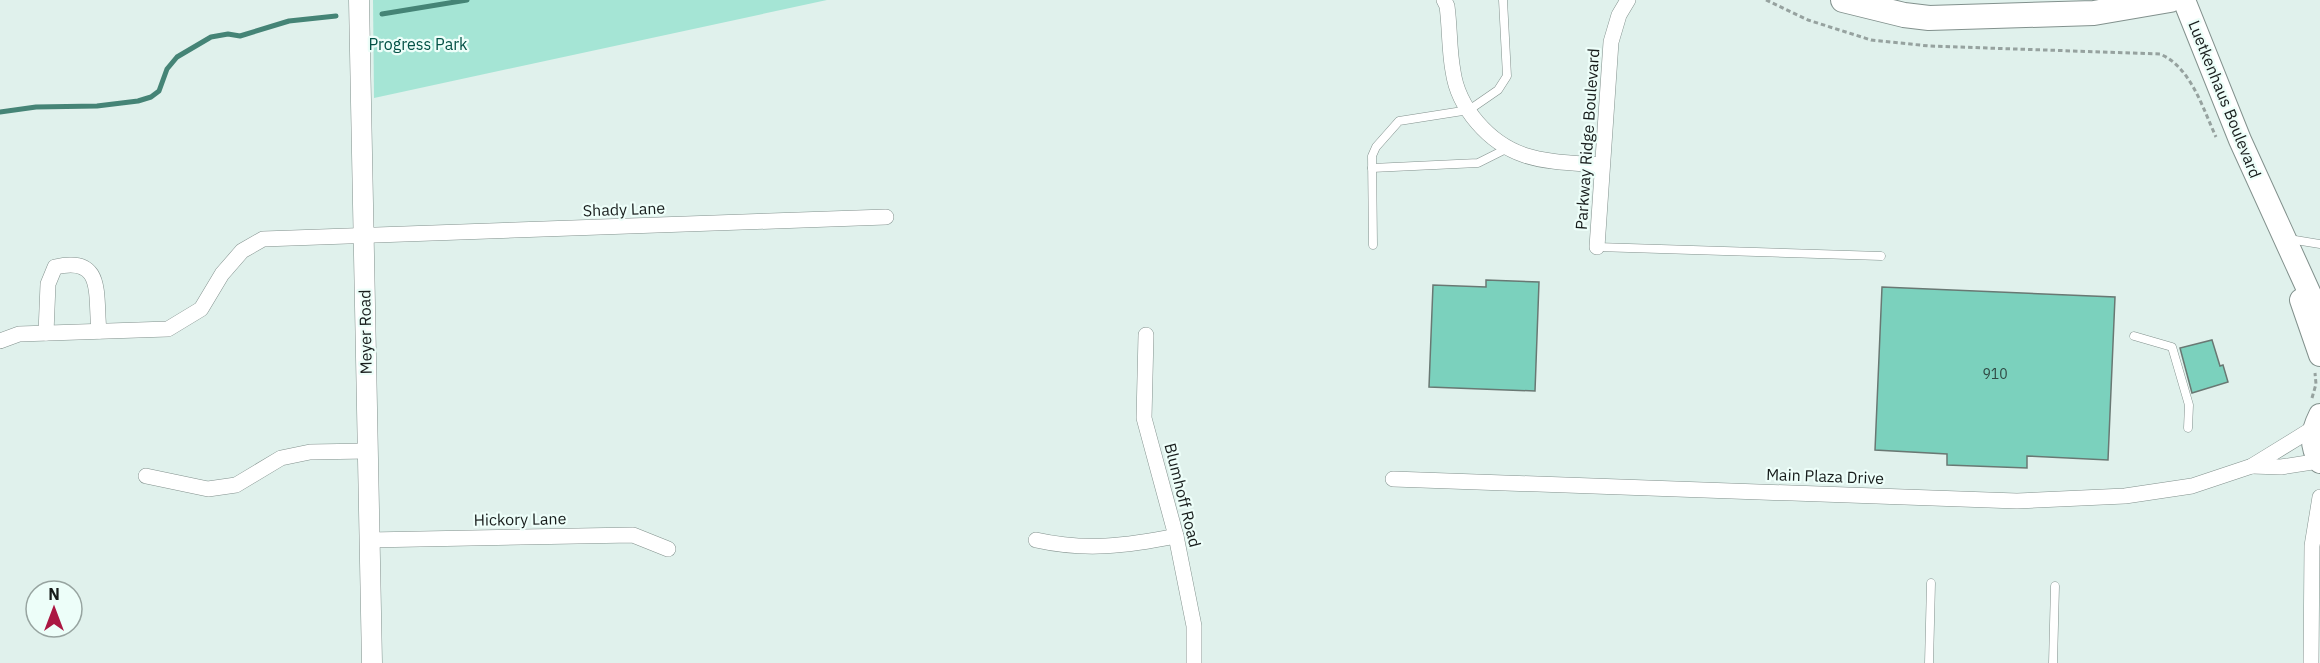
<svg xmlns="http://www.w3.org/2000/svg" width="2320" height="663" font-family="'IBM Plex Sans',sans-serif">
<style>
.green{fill:#a5e5d5}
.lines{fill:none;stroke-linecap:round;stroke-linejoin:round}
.stream{stroke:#458476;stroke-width:5}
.building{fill:#7bd1bd;stroke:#697873;stroke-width:1.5}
.service-casing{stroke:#82918d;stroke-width:9}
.minor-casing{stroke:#82918d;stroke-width:16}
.tertiary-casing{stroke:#82918d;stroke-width:21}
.secondary-casing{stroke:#82918d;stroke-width:24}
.primary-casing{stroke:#82918d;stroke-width:26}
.path{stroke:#96a29f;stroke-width:3;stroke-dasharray:4.5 3;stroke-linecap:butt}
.service{stroke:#fff;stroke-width:8}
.minor{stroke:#fff;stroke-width:15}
.tertiary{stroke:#fff;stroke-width:20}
.secondary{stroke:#fff;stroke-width:22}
.primary{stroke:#fff;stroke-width:24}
.labels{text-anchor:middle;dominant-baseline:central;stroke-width:4.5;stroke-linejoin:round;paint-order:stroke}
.number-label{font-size:14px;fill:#304944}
.park-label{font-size:16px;fill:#045246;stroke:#edfef9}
.street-label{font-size:16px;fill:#171c1b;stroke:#edfef9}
</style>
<rect width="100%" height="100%" fill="#e0f1ec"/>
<path class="green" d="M 373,0 L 827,0 L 374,98 Z"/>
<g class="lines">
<g class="stream">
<path d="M 382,14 L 467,0"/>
<path d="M 0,112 L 36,107 L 97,106 L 138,101 L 151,97 L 159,91 L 167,69 L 177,57 L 211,37 L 228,34 L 240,36 L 289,21 L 336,16"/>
</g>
</g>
<g class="building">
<path d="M 1486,280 L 1539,282 L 1535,391 L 1429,387 L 1433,285 L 1486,287 Z"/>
<path d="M 1882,287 L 2115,297 L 2108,460 L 2027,456 L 2027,468 L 1947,465 L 1947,454 L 1875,450 Z"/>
<path d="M 2212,340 L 2220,366 L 2223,365 L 2228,382 L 2192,393 L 2180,348 Z"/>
</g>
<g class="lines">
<g class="service-casing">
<g id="service">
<path d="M 1372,168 L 1478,163 L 1508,148"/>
<path d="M 2289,239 L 2320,244"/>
<path d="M 1373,245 L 1372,156 L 1376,147 L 1399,121 L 1469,110 L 1498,90 L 1507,76 L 1503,0"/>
<path d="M 1597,247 L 1881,256"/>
<path d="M 2134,336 L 2172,347 L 2189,405 L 2188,428"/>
<path d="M 1929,663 L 1931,583"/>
<path d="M 2053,663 L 2055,586"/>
</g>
</g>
<g class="minor-casing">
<g id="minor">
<path d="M 1444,0 L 1447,6 C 1450,28 1449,50 1453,71 C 1458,108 1489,143 1524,155 C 1548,163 1577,163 1602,165"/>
<path d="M 1597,247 L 1611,42 L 1619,15 L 1628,0"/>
<path d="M 46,333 L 48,284 L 55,267 C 105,255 95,295 99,331"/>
<path d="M 1146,335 L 1144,418 L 1176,536 L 1194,626 L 1194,663"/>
<path d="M 0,341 L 19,334 L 168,329 L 201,309 L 222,274 L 242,251 L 263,239 L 886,217"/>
<path d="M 2252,466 L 2281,467 L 2320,461"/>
<path d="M 146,476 L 208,489 L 236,485 L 281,458 L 310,452 L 367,451"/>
<path d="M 1393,479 L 2017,501 L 2125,496 L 2192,486 L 2252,466 L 2312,429"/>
<path d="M 369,540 L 633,535 L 668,549"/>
<path d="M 1036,540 C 1085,551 1127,546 1176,536"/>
<path d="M 2311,663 L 2312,546 L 2320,497"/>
</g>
</g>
<g class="tertiary-casing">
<path id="tertiary" d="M 359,0 L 372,663"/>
</g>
<g class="secondary-casing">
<g id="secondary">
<path d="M 2184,0 L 2240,140 L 2320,316"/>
<path d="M 2301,300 L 2320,355"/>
<path d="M 2320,415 C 2311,433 2310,445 2320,462"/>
</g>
</g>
<g class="primary-casing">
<path id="primary" d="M 1843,0 L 1904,15 L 1929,18 L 2094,13 L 2170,0"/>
</g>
<g class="path">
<path d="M 1766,0 L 1808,20 L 1871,40 L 1929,46 L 2160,54 C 2191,67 2203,109 2216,137"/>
<path d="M 2312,398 L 2316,384 L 2315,373"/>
</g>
<use href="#service" class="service"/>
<use href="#minor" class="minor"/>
<use href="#tertiary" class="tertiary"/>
<use href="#secondary" class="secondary"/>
<use href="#primary" class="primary"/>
</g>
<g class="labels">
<g class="number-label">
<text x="1995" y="374">910</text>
</g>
<g class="park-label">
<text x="418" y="44">Progress Park</text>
</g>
<g class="street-label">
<text transform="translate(2225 99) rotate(68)">Luetkenhaus Boulevard</text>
<text transform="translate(1587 139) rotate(-86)">Parkway Ridge Boulevard</text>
<text transform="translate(624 209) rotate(-2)">Shady Lane</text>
<text transform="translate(365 332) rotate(-91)">Meyer Road</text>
<text transform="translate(1825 476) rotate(2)">Main Plaza Drive</text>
<text transform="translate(1183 495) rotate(76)">Blumhoff Road</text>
<text transform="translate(520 519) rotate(-1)">Hickory Lane</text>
</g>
</g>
<g transform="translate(54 609)"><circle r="28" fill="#edfef9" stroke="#97a4a0" stroke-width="1.5"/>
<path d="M0-4.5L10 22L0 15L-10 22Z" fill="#ab1742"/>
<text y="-9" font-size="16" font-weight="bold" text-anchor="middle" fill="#171c1b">N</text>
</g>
</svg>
